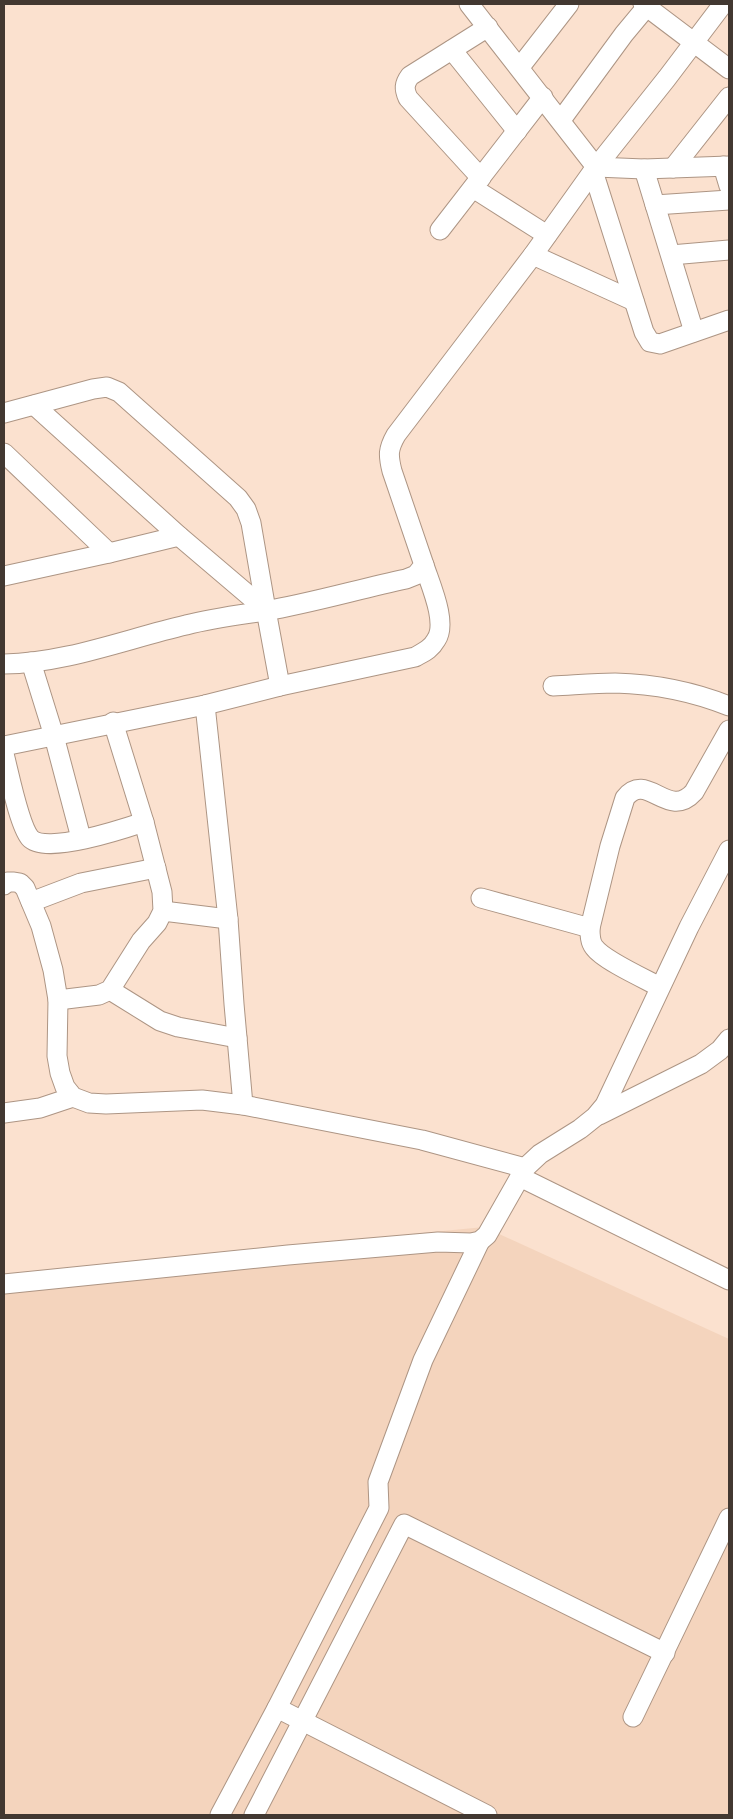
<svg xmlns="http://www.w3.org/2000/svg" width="733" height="1819" font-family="'PT Sans',sans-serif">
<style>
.built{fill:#f4d4bd}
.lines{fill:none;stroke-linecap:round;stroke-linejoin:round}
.minor-casing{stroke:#ad9584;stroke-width:21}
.minor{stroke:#fff;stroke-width:19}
</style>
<rect width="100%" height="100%" fill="#fbe1cf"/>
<path class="built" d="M 484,1227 L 729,1339 L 729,1815 L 4,1815 L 4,1274 Z"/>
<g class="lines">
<g class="minor-casing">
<g id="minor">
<path d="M 469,4 L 596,167 L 644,169 L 729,166"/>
<path d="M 643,4 L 729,69"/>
<path d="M 452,50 L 517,131"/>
<path d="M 520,67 L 569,4"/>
<path d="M 561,120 L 624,34 L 649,4"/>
<path d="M 723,166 L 729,186"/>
<path d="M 673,168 L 729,97"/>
<path d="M 644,169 L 694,332"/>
<path d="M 593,171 L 644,332 L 650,342 L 660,344 L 729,320"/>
<path d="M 481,178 L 408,98 C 404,89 404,84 410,76 L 488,27"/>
<path d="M 473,188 L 547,235"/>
<path d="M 655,205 L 729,200"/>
<path d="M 440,230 L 543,97"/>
<path d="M 533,255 L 634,301"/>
<path d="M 671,255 L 729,250"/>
<path d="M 34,405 L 179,536 L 266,610"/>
<path d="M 4,413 L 93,389 L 107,387 L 119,392 L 238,498 L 246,509 L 251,523 L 266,610 L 280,686"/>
<path d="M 4,453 L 109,553"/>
<path d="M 4,576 L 109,553 L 179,536"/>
<path d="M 31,662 L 54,736 L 81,838"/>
<path d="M 4,664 C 66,663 126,639 186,625 C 212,618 238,615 265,611 C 312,603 359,589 406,579 L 416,575 L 424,565 L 392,471 C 388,455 388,449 396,435 L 533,255 L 593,171 L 667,78 L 723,4"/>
<path d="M 553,686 C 574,685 595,683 615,683 C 654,684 694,692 729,706"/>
<path d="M 205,705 L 228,919 L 234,1004 L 243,1105"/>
<path d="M 4,746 L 205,705 L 280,686 L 415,657 C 424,652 431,649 436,640 C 448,623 430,584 424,565"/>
<path d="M 4,754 C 9,773 19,825 30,838 C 45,855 123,829 144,822"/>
<path d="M 4,885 L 7,882 L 14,882 L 20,883 L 25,888 L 41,926 L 53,970 L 58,1000 L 57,1056 L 60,1073 L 65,1087 L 73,1097 L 89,1103 L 106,1104 L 202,1100 L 243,1105 L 422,1140 L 525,1168"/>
<path d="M 481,898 L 590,928"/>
<path d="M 31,902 L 81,883 L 156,868"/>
<path d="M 163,911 L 228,919"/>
<path d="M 660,987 C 645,979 603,960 594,947 C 590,942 590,935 590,928 L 610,846 L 625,798 C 647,770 668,821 694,792 L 729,730"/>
<path d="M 110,990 L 160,1021 L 178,1027 L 237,1038"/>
<path d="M 58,1000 L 99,995 L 110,990 L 141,941 L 157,923 L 163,911 L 162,892 L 144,822 L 113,722"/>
<path d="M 4,1113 L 40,1108 L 73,1097"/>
<path d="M 599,1115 L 701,1064 L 720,1050 L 729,1039"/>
<path d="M 520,1177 L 729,1280"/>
<path d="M 4,1284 L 288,1255 L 438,1242 L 471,1243 L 480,1241 L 487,1235 L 525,1168 L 540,1154 L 580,1129 L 595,1117 L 605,1105 L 689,927 L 729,850"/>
<path d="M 277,1708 L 487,1815"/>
<path d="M 633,1717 L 729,1518"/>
<path d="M 220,1815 L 277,1708 L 379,1508 L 378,1482 L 423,1360 L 480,1241"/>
<path d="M 254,1815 L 404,1524 L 665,1653"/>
</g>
</g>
<use href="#minor" class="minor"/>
</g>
<rect width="733" height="1819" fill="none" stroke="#423831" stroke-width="10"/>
</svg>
